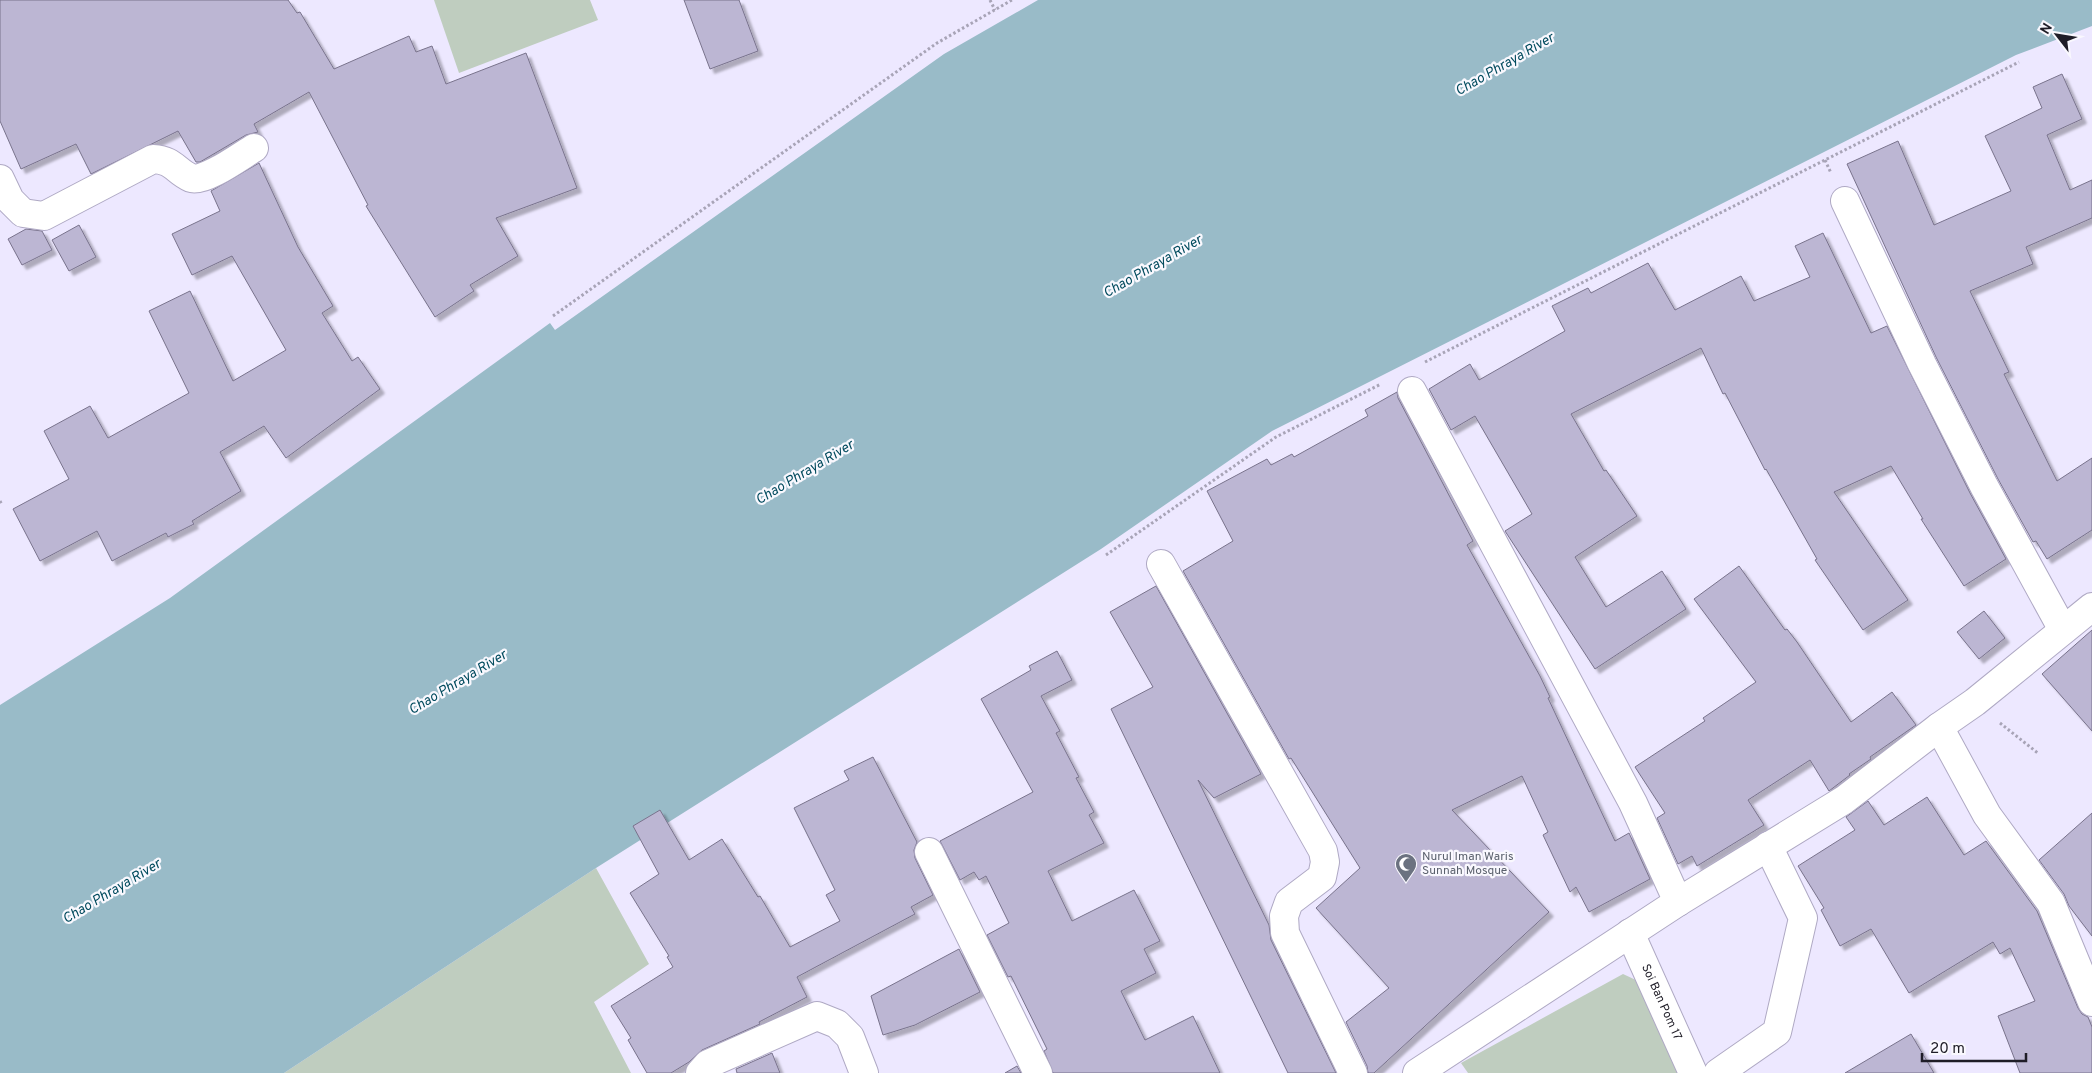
<svg xmlns="http://www.w3.org/2000/svg" width="2092" height="1073" font-family="Overpass,sans-serif">
<style>
.green{fill:#bfcdbf}
.water{fill:#99bbc8}
.building{fill:#bcb6d3;stroke:#79738c;filter:url(#shadow)}
.lines{fill:none;stroke-linecap:round;stroke-linejoin:round}
.minor-casing{stroke:#afa9c4;stroke-width:30}
.path{stroke:#a8a4b7;stroke-width:3;stroke-dasharray:2.5 2.5;stroke-linecap:butt}
.minor{stroke:#fff;stroke-width:28}
.labels{text-anchor:middle;dominant-baseline:central;stroke-width:4.5;stroke-linejoin:round;paint-order:stroke}
.worship-label{font-size:12px;fill:#5b616d;stroke:#f9f8fe;text-anchor:start}
.street-label{font-size:12px;fill:#1f1d27;stroke:#f9f8fe}
.water-label{font-size:14px;font-style:italic;fill:#004a5d;stroke:#f9f8fe}
</style>
<defs>
<filter id="shadow"><feDropShadow dx="4.5" dy="4.5" stdDeviation="1" flood-color="#0004"/></filter>
</defs>
<rect width="100%" height="100%" fill="#ede8ff"/>
<g class="green">
<path d="M 434,0 L 590,0 L 598,20 L 459,73 Z"/>
<path d="M 596,868 L 649,964 L 594,1002 L 631,1073 L 284,1073 Z"/>
<path d="M 1623,974 L 1638,981 L 1678,1073 L 1468,1073 L 1461,1063 Z"/>
</g>
<path class="water" d="M 1038,0 L 2092,0 L 2092,26 L 2016,55 L 1272,431 L 1101,549 L 596,868 L 284,1073 L 0,1073 L 0,705 L 170,598 L 550,323 L 555,330 L 944,54 Z"/>
<g class="building">
<path d="M 0,0 L 288,0 L 297,13 L 300,12 L 334,69 L 409,36 L 416,52 L 432,46 L 446,84 L 526,53 L 577,188 L 496,218 L 518,256 L 470,285 L 474,291 L 435,317 L 366,206 L 368,205 L 309,92 L 254,124 L 258,132 L 246,135 L 200,162 L 196,162 L 178,131 L 91,174 L 76,144 L 21,169 L 0,121 Z"/>
<path d="M 684,0 L 739,0 L 758,51 L 710,69 Z"/>
<path d="M 2062,74 L 2082,119 L 2047,135 L 2070,190 L 2092,180 L 2092,218 L 2026,247 L 2033,264 L 1970,291 L 2009,372 L 2004,374 L 2057,481 L 2092,458 L 2092,530 L 2047,559 L 2036,541 L 2033,542 L 1998,479 L 1936,357 L 1847,164 L 1898,141 L 1934,225 L 2011,191 L 1985,136 L 2042,108 L 2033,87 Z"/>
<path d="M 259,163 L 298,247 L 333,306 L 322,313 L 352,361 L 358,357 L 380,389 L 286,458 L 264,426 L 220,452 L 241,491 L 192,521 L 194,524 L 168,537 L 166,533 L 112,561 L 97,531 L 40,561 L 13,509 L 69,479 L 44,431 L 90,406 L 108,438 L 189,393 L 149,311 L 190,291 L 233,381 L 286,350 L 232,256 L 192,275 L 172,234 L 220,211 L 211,191 Z"/>
<path d="M 79,225 L 96,257 L 69,271 L 52,240 Z"/>
<path d="M 26,229 L 42,231 L 52,250 L 22,265 L 8,239 Z"/>
<path d="M 1823,233 L 1871,333 L 1887,326 L 1970,493 L 2006,559 L 1964,586 L 1921,519 L 1923,519 L 1891,466 L 1834,492 L 1908,600 L 1863,630 L 1815,560 L 1817,559 L 1766,469 L 1765,470 L 1725,393 L 1723,394 L 1701,348 L 1571,414 L 1604,471 L 1606,470 L 1637,516 L 1575,557 L 1606,607 L 1662,571 L 1686,609 L 1595,669 L 1505,531 L 1532,514 L 1475,416 L 1451,430 L 1429,389 L 1470,364 L 1479,380 L 1565,331 L 1552,306 L 1588,288 L 1591,293 L 1648,263 L 1675,310 L 1741,276 L 1754,301 L 1810,277 L 1795,246 Z"/>
<path d="M 1397,392 L 1398,398 L 1473,541 L 1467,545 L 1540,676 L 1550,697 L 1548,698 L 1615,841 L 1629,833 L 1650,879 L 1589,912 L 1576,887 L 1570,892 L 1543,835 L 1548,832 L 1522,776 L 1452,810 L 1549,912 L 1374,1073 L 1368,1073 L 1367,1066 L 1346,1022 L 1389,988 L 1316,908 L 1360,868 L 1291,758 L 1289,759 L 1183,571 L 1233,541 L 1207,491 L 1267,459 L 1271,465 L 1292,454 L 1294,457 L 1368,416 L 1365,410 Z"/>
<path d="M 1739,566 L 1785,630 L 1787,629 L 1797,642 L 1851,722 L 1892,692 L 1916,725 L 1870,757 L 1871,759 L 1849,774 L 1850,775 L 1829,791 L 1810,760 L 1748,800 L 1764,825 L 1697,866 L 1692,856 L 1678,864 L 1657,818 L 1665,813 L 1635,767 L 1705,721 L 1703,718 L 1756,682 L 1694,599 Z"/>
<path d="M 1156,586 L 1261,774 L 1214,798 L 1198,780 L 1269,925 L 1271,940 L 1336,1073 L 1288,1073 L 1111,709 L 1153,687 L 1110,612 Z"/>
<path d="M 1984,611 L 2005,638 L 1979,659 L 1957,632 Z"/>
<path d="M 2092,630 L 2092,731 L 2042,674 Z"/>
<path d="M 1057,651 L 1072,680 L 1041,696 L 1060,731 L 1056,733 L 1079,777 L 1076,778 L 1094,812 L 1089,815 L 1104,843 L 1048,871 L 1072,921 L 1134,890 L 1160,941 L 1144,949 L 1156,973 L 1121,991 L 1145,1040 L 1193,1016 L 1220,1073 L 1053,1073 L 1044,1051 L 1047,1049 L 1011,976 L 1008,977 L 987,935 L 1009,923 L 986,876 L 979,880 L 974,872 L 960,880 L 940,841 L 1033,792 L 981,699 L 1031,670 L 1029,666 Z"/>
<path d="M 873,757 L 917,842 L 914,850 L 915,858 L 933,895 L 911,907 L 915,914 L 797,977 L 807,997 L 759,1022 L 760,1024 L 702,1050 L 689,1062 L 671,1073 L 647,1073 L 628,1040 L 631,1038 L 611,1006 L 673,967 L 667,957 L 669,956 L 630,893 L 659,874 L 633,826 L 660,810 L 689,860 L 722,839 L 758,897 L 760,896 L 790,947 L 840,921 L 826,895 L 835,890 L 794,808 L 849,780 L 844,771 Z"/>
<path d="M 1927,797 L 1964,855 L 1986,841 L 2037,911 L 2078,1008 L 2082,1014 L 2088,1017 L 2092,1027 L 2092,1073 L 2020,1073 L 1998,1016 L 2035,1001 L 2010,948 L 2000,954 L 1993,942 L 1909,993 L 1871,929 L 1840,946 L 1821,910 L 1824,908 L 1798,866 L 1855,830 L 1846,817 L 1868,801 L 1884,825 Z"/>
<path d="M 2092,813 L 2092,936 L 2069,906 L 2064,894 L 2039,860 Z"/>
<path d="M 959,949 L 980,992 L 915,1025 L 883,1035 L 871,996 Z"/>
<path d="M 1911,1034 L 1934,1073 L 1845,1073 Z"/>
<path d="M 772,1053 L 780,1073 L 737,1073 L 736,1069 Z"/>
<path d="M 1017,1066 L 1021,1073 L 1005,1073 Z"/>
</g>
<g class="lines">
<g class="minor-casing">
<g id="minor">
<path d="M 0,179 L 10,200 L 23,213 L 44,216 L 153,159 C 174,160 175,171 191,178 C 204,183 242,155 254,148"/>
<path d="M 1845,201 L 1922,364 L 1984,486 L 2063,630"/>
<path d="M 1412,391 L 1633,803 L 1678,902"/>
<path d="M 1161,564 L 1323,851 L 1325,862 L 1322,877 L 1289,902 L 1284,916 L 1285,933 L 1353,1073"/>
<path d="M 1939,727 L 1987,815 L 2051,903 L 2092,1002"/>
<path d="M 929,852 L 1038,1073"/>
<path id="s1" d="M 1630,933 L 1693,1073"/>
<path d="M 700,1073 L 708,1064 L 817,1016 L 837,1024 L 850,1037 L 864,1073"/>
<path d="M 1417,1073 L 1678,902 L 1844,800 L 1939,727 L 1975,702 L 2092,607"/>
<path d="M 1718,1073 L 1777,1032 L 1803,918 L 1768,846"/>
</g>
</g>
<g class="path">
<path d="M 990,0 L 995,10"/>
<path d="M 1825,160 L 1831,173"/>
<path d="M 553,316 L 937,43 L 1012,0"/>
<path d="M 1425,362 L 2019,62"/>
<path d="M 0,501 L 2,505"/>
<path d="M 1106,555 L 1276,437 L 1381,384"/>
<path d="M 2000,723 L 2039,754"/>
</g>
<use href="#minor" class="minor"/>
</g>
<defs>
<g id="mosque-pin" transform="scale(1.125)"><path d="M0 17L-7.5 6A9.5 9.5 0 1 1 7.5 6Z" fill="#6b7280" stroke="#f9f8fe"/><path d="M3.5-4.9A6 6 0 1 0 3.5 4.9A5 5 0 1 1 3.5-4.9Z" fill="#fff"/></g>
</defs>
<g fill-rule="evenodd">
<use href="#mosque-pin" x="1406" y="864"/>
</g>
<g class="labels">
<g class="worship-label">
<text x="1422" y="857">Nurul Iman Waris<tspan x="1422" dy="14">Sunnah Mosque</tspan></text>
</g>
<g class="street-label">
<text stroke="none"><textPath href="#s1" startOffset="76">Soi Ban Pom 17</textPath></text>
</g>
<g class="water-label">
<text transform="translate(1505 65) rotate(-30)">Chao Phraya River</text>
<text transform="translate(1153 267) rotate(-30)">Chao Phraya River</text>
<text transform="translate(805 473) rotate(-31)">Chao Phraya River</text>
<text transform="translate(458 683) rotate(-31)">Chao Phraya River</text>
<text transform="translate(112 892) rotate(-31)">Chao Phraya River</text>
</g>
</g>
<g transform="translate(2057 35) rotate(301)" stroke="#f9f8fe" stroke-width="4" paint-order="stroke">
<path d="M0-4L9 19L0 12L-9 19Z" fill="#1f1d27"/>
<text y="-8" font-size="14" font-weight="bold" text-anchor="middle" fill="#1f1d27">N</text>
</g>
<path d="M1922 1053v8h104v-8" fill="none" stroke="#1f1d27" stroke-width="2.5"/>
<text x="1930" y="1053" font-size="15" fill="#1f1d27" stroke="#f9f8fe" stroke-width="4" paint-order="stroke">20 m</text>
</svg>
